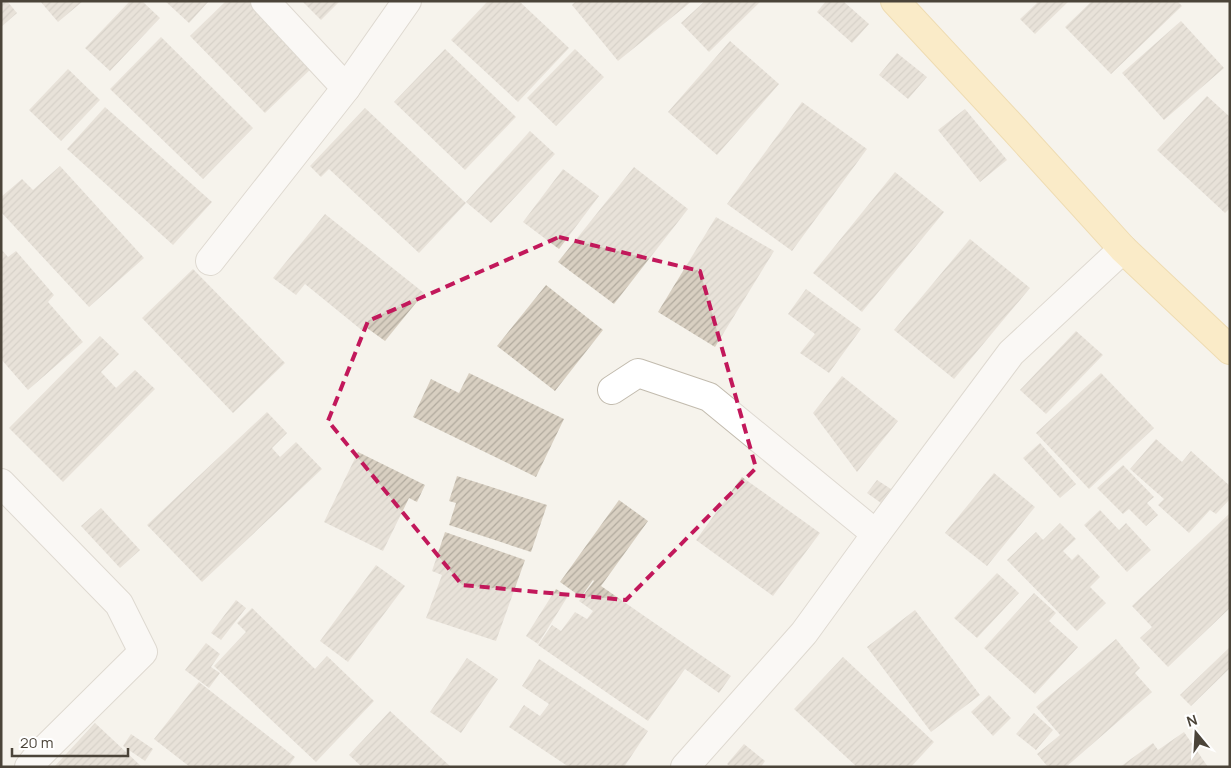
<svg xmlns="http://www.w3.org/2000/svg" width="1231" height="768" font-family="Manrope,sans-serif">
<style>
.building{fill:url(#building-hatch)}
.lines{fill:none;stroke-linecap:round;stroke-linejoin:round}
.minor-casing{stroke:#c2bbae;stroke-width:30}
.major-casing{stroke:#e6c16a;stroke-width:30}
.minor{stroke:#fff;stroke-width:28}
.major{stroke:#ffe39c;stroke-width:28}
.marked{fill:none;stroke:#c2185b;stroke-width:4;stroke-dasharray:10 6;stroke-linejoin:round}
</style>
<defs>
<pattern id="building-hatch" width="6" height="6" patternUnits="userSpaceOnUse" patternTransform="scale(1.25)"><rect width="6" height="6" fill="#d8cfc1"/><path d="M-1 1l2-2M0 6l6-6M5 7l2-2" fill="none" stroke="#b1aa9e"/></pattern>
</defs>
<rect width="100%" height="100%" fill="#f6f3ec"/>
<g class="building">
<path d="M 1,1 L 7,1 L 17,13 L 1,27 Z"/>
<path d="M 40,1 L 83,1 L 58,22 Z"/>
<path d="M 130,1 L 142,1 L 160,18 L 110,71 L 85,48 Z"/>
<path d="M 165,1 L 209,1 L 189,23 Z"/>
<path d="M 226,1 L 249,1 L 313,67 L 265,113 L 190,36 Z"/>
<path d="M 302,1 L 340,1 L 321,20 Z"/>
<path d="M 488,1 L 519,1 L 569,48 L 518,102 L 451,40 Z"/>
<path d="M 576,1 L 692,1 L 618,61 L 572,5 Z"/>
<path d="M 705,1 L 761,1 L 709,52 L 681,23 Z"/>
<path d="M 826,1 L 843,1 L 869,24 L 852,43 L 817,12 Z"/>
<path d="M 1035,1 L 1069,1 L 1035,34 L 1020,19 L 1037,3 Z"/>
<path d="M 1092,1 L 1177,1 L 1182,6 L 1111,74 L 1065,27 Z"/>
<path d="M 1181,21 L 1224,68 L 1164,120 L 1122,73 Z"/>
<path d="M 161,37 L 253,128 L 203,179 L 110,89 Z"/>
<path d="M 730,41 L 779,84 L 717,155 L 668,112 Z"/>
<path d="M 445,49 L 516,117 L 465,170 L 394,102 Z"/>
<path d="M 575,49 L 604,77 L 556,126 L 527,98 Z"/>
<path d="M 897,53 L 927,77 L 908,99 L 879,75 Z"/>
<path d="M 68,69 L 100,100 L 61,141 L 29,110 Z"/>
<path d="M 1207,96 L 1230,117 L 1230,208 L 1225,213 L 1157,150 Z"/>
<path d="M 802,102 L 867,149 L 792,251 L 727,204 Z"/>
<path d="M 105,107 L 212,202 L 173,245 L 67,149 Z"/>
<path d="M 365,108 L 466,203 L 419,253 L 329,169 L 321,177 L 310,166 Z"/>
<path d="M 965,109 L 1007,160 L 980,182 L 938,130 Z"/>
<path d="M 530,131 L 555,154 L 491,223 L 466,202 Z"/>
<path d="M 60,166 L 144,258 L 89,307 L 1,212 L 1,197 L 22,179 L 33,190 Z"/>
<path d="M 634,167 L 688,209 L 614,304 L 558,262 Z"/>
<path d="M 563,169 L 599,196 L 559,249 L 523,222 Z"/>
<path d="M 895,172 L 944,212 L 862,312 L 813,273 Z"/>
<path d="M 325,214 L 424,293 L 385,341 L 367,328 L 364,332 L 305,284 L 296,295 L 273,278 Z"/>
<path d="M 716,217 L 774,251 L 715,347 L 658,312 Z"/>
<path d="M 970,239 L 1030,288 L 954,379 L 894,330 Z"/>
<path d="M 1,249 L 8,257 L 16,251 L 54,295 L 48,302 L 83,342 L 28,390 L 1,359 Z"/>
<path d="M 193,269 L 285,363 L 233,413 L 142,318 Z"/>
<path d="M 546,285 L 603,330 L 555,391 L 497,346 Z"/>
<path d="M 806,289 L 861,329 L 829,373 L 800,353 L 815,334 L 788,314 Z"/>
<path d="M 1076,331 L 1103,355 L 1046,414 L 1020,390 Z"/>
<path d="M 100,336 L 119,354 L 101,372 L 116,388 L 135,370 L 155,389 L 63,482 L 9,428 Z"/>
<path d="M 469,373 L 564,419 L 536,477 L 413,417 L 431,379 L 459,393 Z"/>
<path d="M 1101,373 L 1154,428 L 1089,489 L 1036,433 Z"/>
<path d="M 842,376 L 898,421 L 857,472 L 813,413 Z"/>
<path d="M 267,412 L 287,433 L 272,448 L 280,457 L 296,442 L 322,469 L 202,582 L 147,525 Z"/>
<path d="M 1156,439 L 1182,462 L 1191,451 L 1230,486 L 1230,499 L 1216,514 L 1210,510 L 1189,533 L 1158,505 L 1164,499 L 1130,469 Z"/>
<path d="M 1040,443 L 1076,484 L 1060,498 L 1023,458 Z"/>
<path d="M 358,452 L 425,485 L 417,502 L 409,498 L 383,551 L 324,522 Z"/>
<path d="M 1123,465 L 1154,497 L 1147,503 L 1158,515 L 1146,526 L 1129,509 L 1123,514 L 1097,488 Z"/>
<path d="M 994,473 L 1035,507 L 987,566 L 945,533 Z"/>
<path d="M 457,476 L 547,505 L 531,552 L 449,525 L 456,503 L 449,501 Z"/>
<path d="M 742,477 L 820,533 L 773,596 L 696,540 Z"/>
<path d="M 877,480 L 891,489 L 881,503 L 867,493 Z"/>
<path d="M 619,500 L 648,521 L 601,586 L 731,676 L 719,693 L 685,669 L 648,721 L 538,645 L 552,625 L 561,631 L 575,612 L 587,619 L 593,611 L 579,601 L 594,581 L 593,580 L 581,597 L 560,582 Z"/>
<path d="M 101,508 L 140,550 L 120,568 L 81,526 Z"/>
<path d="M 1100,510 L 1119,530 L 1126,523 L 1151,550 L 1127,572 L 1084,525 Z"/>
<path d="M 1230,513 L 1230,608 L 1168,667 L 1140,638 L 1152,627 L 1132,606 Z"/>
<path d="M 1060,523 L 1076,539 L 1063,551 L 1072,560 L 1078,554 L 1100,577 L 1090,587 L 1106,603 L 1077,631 L 1007,560 L 1036,532 L 1043,540 Z"/>
<path d="M 445,532 L 525,560 L 496,641 L 426,618 L 442,575 L 432,571 Z"/>
<path d="M 376,565 L 405,586 L 348,662 L 320,641 Z"/>
<path d="M 997,573 L 1019,593 L 977,638 L 954,618 Z"/>
<path d="M 556,589 L 568,596 L 538,644 L 526,636 Z"/>
<path d="M 1034,593 L 1056,613 L 1049,621 L 1078,647 L 1035,694 L 984,648 Z"/>
<path d="M 236,600 L 246,608 L 221,640 L 211,633 Z"/>
<path d="M 252,608 L 315,669 L 327,656 L 374,701 L 316,762 L 214,666 L 246,632 L 237,623 Z"/>
<path d="M 915,610 L 980,695 L 931,732 L 867,647 Z"/>
<path d="M 1116,639 L 1140,668 L 1135,673 L 1152,692 L 1066,767 L 1048,767 L 1037,754 L 1060,735 L 1036,707 Z"/>
<path d="M 206,643 L 220,654 L 211,667 L 220,673 L 209,688 L 185,670 Z"/>
<path d="M 1230,647 L 1230,668 L 1191,706 L 1180,695 Z"/>
<path d="M 843,657 L 934,742 L 911,767 L 857,767 L 794,709 Z"/>
<path d="M 467,658 L 498,679 L 461,733 L 430,712 Z"/>
<path d="M 539,659 L 648,731 L 624,767 L 569,767 L 509,727 L 524,705 L 540,716 L 549,704 L 522,686 Z"/>
<path d="M 199,682 L 295,757 L 288,767 L 190,767 L 154,739 Z"/>
<path d="M 989,695 L 1011,718 L 993,736 L 971,712 Z"/>
<path d="M 390,711 L 451,767 L 362,767 L 349,755 Z"/>
<path d="M 1034,713 L 1053,730 L 1036,750 L 1016,734 Z"/>
<path d="M 95,723 L 142,767 L 54,767 Z"/>
<path d="M 1184,732 L 1208,767 L 1120,767 L 1153,743 L 1158,750 Z"/>
<path d="M 131,734 L 153,749 L 145,761 L 123,746 Z"/>
<path d="M 744,744 L 765,761 L 761,767 L 731,767 L 727,764 Z"/>
</g>
<g class="lines">
<g class="minor-casing">
<g id="minor">
<path d="M 265,1 L 346,88"/>
<path d="M 210,261 L 346,88 L 407,1"/>
<path d="M 612,390 L 638,373 L 709,397 L 876,534"/>
<path d="M 1,483 L 119,604 L 143,652 L 37,757 L 29,767"/>
<path d="M 685,767 L 804,633 L 876,534 L 1011,353 L 1123,249"/>
</g>
</g>
<g class="major-casing">
<path id="major" d="M 895,1 L 1015,130 L 1123,249 L 1230,350"/>
</g>
<use href="#minor" class="minor"/>
<use href="#major" class="major"/>
</g>
<path d="M0 0H1231V768H0ZM 559,237 L 700,271 L 756,468 L 626,600 L 462,585 L 328,421 L 368,321 Z" fill="#f6f3ec" fill-opacity=".55" fill-rule="evenodd"/>
<path class="marked" d="M 559,237 L 700,271 L 756,468 L 626,600 L 462,585 L 328,421 L 368,321 Z"/>
<rect width="1231" height="768" fill="none" stroke="#4b4439" stroke-width="5"/>
<g transform="translate(1196 733) rotate(342)" stroke="#ffffff" stroke-width="4" paint-order="stroke">
<path d="M0-4L9 19L0 12L-9 19Z" fill="#4b4439"/>
<text y="-8" font-size="14" font-weight="bold" text-anchor="middle" fill="#4b4439">N</text>
</g>
<path d="M12 748v8h116v-8" fill="none" stroke="#4b4439" stroke-width="2.5"/>
<text x="20" y="748" font-size="15" fill="#4b4439" stroke="#ffffff" stroke-width="4" paint-order="stroke">20 m</text>
</svg>
